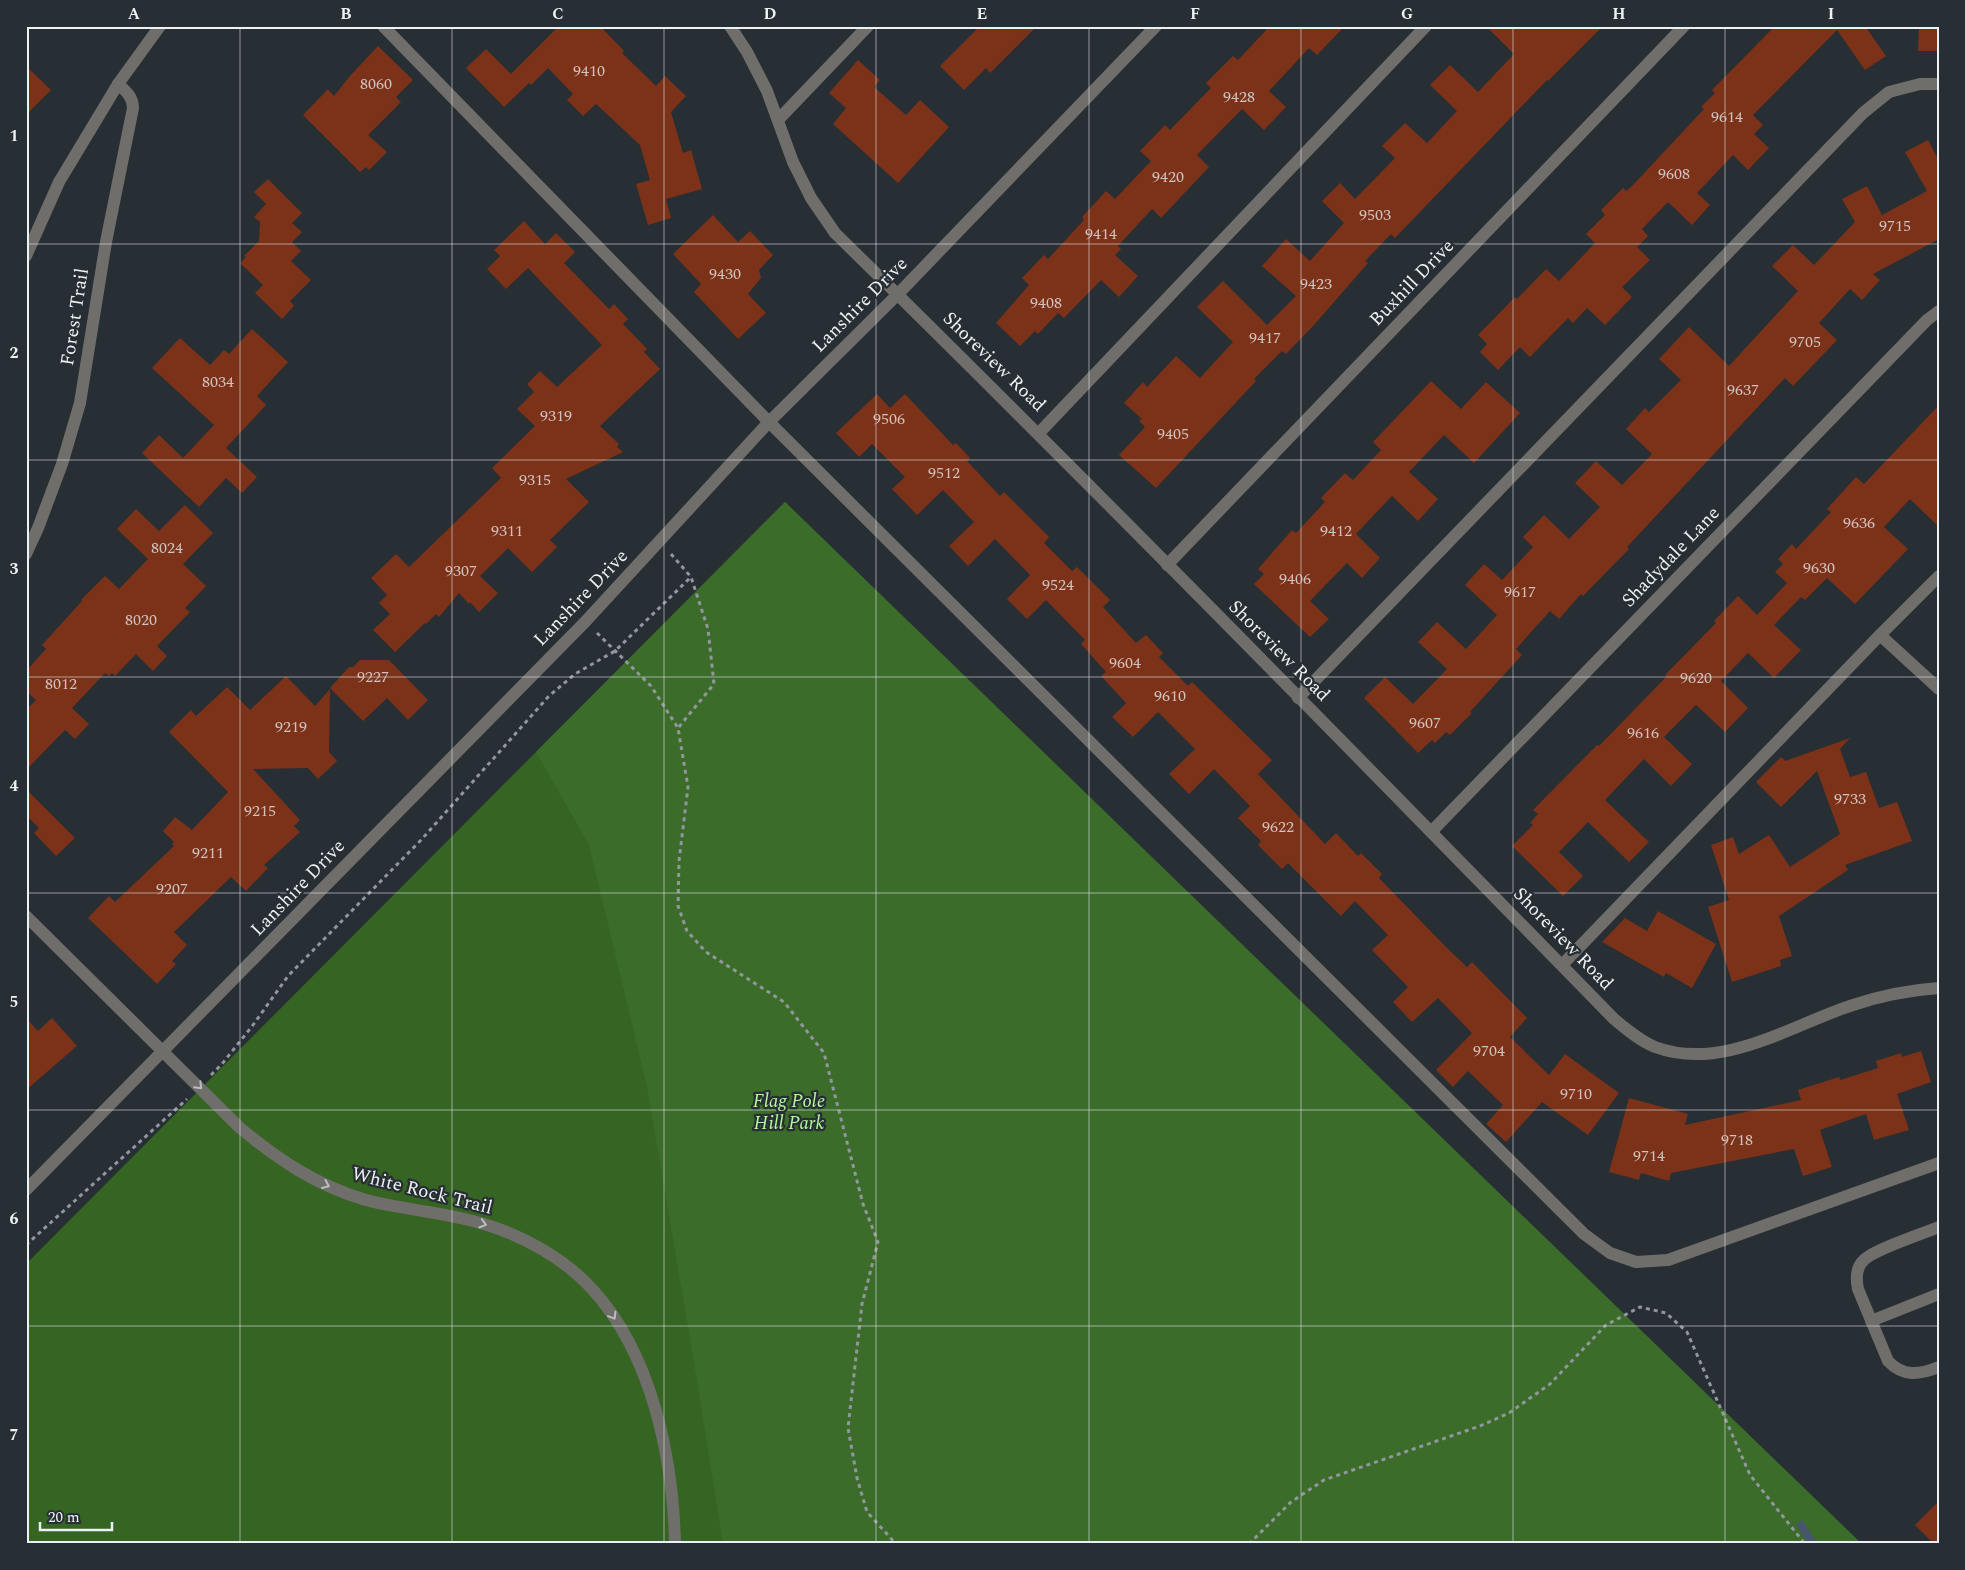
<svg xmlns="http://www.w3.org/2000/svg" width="1965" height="1570" font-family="Spectral,serif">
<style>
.green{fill:#356423}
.forest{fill:#3c6c2a}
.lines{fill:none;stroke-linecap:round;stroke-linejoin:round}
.stream{stroke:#48566c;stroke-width:8}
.building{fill:#7c3218}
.path{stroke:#91979c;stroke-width:3;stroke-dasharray:4 4;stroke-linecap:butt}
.minor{stroke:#706e6a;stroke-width:12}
.oneway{stroke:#babdbd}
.grid{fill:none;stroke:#ecf1f5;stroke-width:1;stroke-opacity:0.55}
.labels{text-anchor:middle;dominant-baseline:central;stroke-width:4.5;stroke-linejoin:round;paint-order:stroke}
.number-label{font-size:16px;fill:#d0c1be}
.street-label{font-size:19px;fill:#ecf1f5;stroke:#272e34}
.park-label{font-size:19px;font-style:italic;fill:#b3f89b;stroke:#272e34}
.neatline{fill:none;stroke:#ecf1f5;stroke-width:2}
.grid-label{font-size:16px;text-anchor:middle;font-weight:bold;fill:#ecf1f5}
</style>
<rect width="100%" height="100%" fill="#272e34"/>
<path class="green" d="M 785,502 L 1857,1544 L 26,1544 L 26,1264 Z"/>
<path class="forest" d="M 785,502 L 1862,1544 L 723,1544 L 694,1362 L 647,1087 L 589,845 L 536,752 Z"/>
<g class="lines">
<path class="stream" d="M 1801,1525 L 1813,1544"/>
</g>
<g class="building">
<path d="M 559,26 L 600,26 L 624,51 L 622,53 L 656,86 L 665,76 L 686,96 L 671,112 L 683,153 L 691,150 L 702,189 L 666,199 L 671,218 L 648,225 L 636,184 L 650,180 L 640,145 L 596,104 L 583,116 L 567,100 L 573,94 L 548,68 L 531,85 L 529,83 L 504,107 L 466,68 L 486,49 L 511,74 Z"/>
<path d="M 980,26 L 1037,26 L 990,73 L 986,68 L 964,90 L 940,66 Z"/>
<path d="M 1270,26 L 1345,26 L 1317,55 L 1309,48 L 1269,91 L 1286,107 L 1264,130 L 1242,109 L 1197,155 L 1209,167 L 1161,218 L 1152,209 L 1118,246 L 1121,249 L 1115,255 L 1138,276 L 1119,297 L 1101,280 L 1064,318 L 1058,313 L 1038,334 L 1035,331 L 1020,346 L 996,323 L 1029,285 L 1022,278 L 1044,255 L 1048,259 L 1084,220 L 1082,217 L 1106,191 L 1115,199 L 1151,161 L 1140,151 L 1165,125 L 1170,130 L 1211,88 L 1206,83 L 1233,56 L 1238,60 Z"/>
<path d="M 1486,26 L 1603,26 L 1548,81 L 1547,80 L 1395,238 L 1391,234 L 1365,261 L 1368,263 L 1314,325 L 1286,354 L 1282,351 L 1254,379 L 1256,381 L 1156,488 L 1119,455 L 1145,427 L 1139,421 L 1142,419 L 1124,403 L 1143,382 L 1147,387 L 1176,356 L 1200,378 L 1233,342 L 1197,307 L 1223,281 L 1267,325 L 1296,296 L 1262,266 L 1286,239 L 1310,261 L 1344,223 L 1322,201 L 1340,183 L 1355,199 L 1395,158 L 1382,146 L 1405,123 L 1427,143 L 1457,111 L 1430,85 L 1450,65 L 1478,92 L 1514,54 Z"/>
<path d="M 1775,26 L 1865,26 L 1886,56 L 1865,70 L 1837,30 L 1753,115 L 1763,125 L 1754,134 L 1769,148 L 1748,170 L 1733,155 L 1697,193 L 1710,205 L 1692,225 L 1668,202 L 1642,229 L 1648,236 L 1637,247 L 1650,260 L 1622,287 L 1632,297 L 1605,325 L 1587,308 L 1573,323 L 1568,318 L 1530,357 L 1520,347 L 1498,370 L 1480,352 L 1487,344 L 1478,335 L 1515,297 L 1517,299 L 1546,269 L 1559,281 L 1595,243 L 1586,234 L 1605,215 L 1601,210 L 1623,188 L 1626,191 L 1633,185 L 1704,109 L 1701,107 L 1715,93 L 1712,90 Z"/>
<path d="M 1919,26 L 1939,26 L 1939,51 L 1918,51 Z"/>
<path d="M 378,46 L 413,80 L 396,97 L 401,102 L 368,135 L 387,152 L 369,170 L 366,167 L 360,172 L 303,115 L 328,89 L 334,96 L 350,76 Z"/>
<path d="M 858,60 L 880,80 L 874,87 L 906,115 L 920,100 L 949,127 L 898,183 L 833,124 L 846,108 L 829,93 Z"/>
<path d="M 26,66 L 51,90 L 26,115 Z"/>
<path d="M 1928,140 L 1939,161 L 1939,239 L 1873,274 L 1880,280 L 1862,300 L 1850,289 L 1819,323 L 1837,340 L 1793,386 L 1785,378 L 1627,547 L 1629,549 L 1583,596 L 1581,594 L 1559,619 L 1550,611 L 1516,649 L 1522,655 L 1470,712 L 1472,713 L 1450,735 L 1446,732 L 1435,743 L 1432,740 L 1418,753 L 1364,698 L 1385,677 L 1413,704 L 1447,669 L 1418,642 L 1437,622 L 1466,649 L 1497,615 L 1465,585 L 1484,564 L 1502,580 L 1533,547 L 1523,537 L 1544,515 L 1569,539 L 1600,507 L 1575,483 L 1596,461 L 1622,485 L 1652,454 L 1626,429 L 1645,408 L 1649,412 L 1681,380 L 1659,359 L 1689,327 L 1729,366 L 1798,291 L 1772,266 L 1793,245 L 1814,265 L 1855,222 L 1842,199 L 1867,186 L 1882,215 L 1927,191 L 1905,152 Z"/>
<path d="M 268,179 L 302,213 L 292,223 L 302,232 L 292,242 L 301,251 L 291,261 L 311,280 L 290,301 L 294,306 L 282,319 L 255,293 L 263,285 L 240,263 L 246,257 L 244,256 L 259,241 L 260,222 L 254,217 L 266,204 L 254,192 Z"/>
<path d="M 713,215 L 738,242 L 750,231 L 773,255 L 759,270 L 761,278 L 748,294 L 766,313 L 738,339 L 694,292 L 701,284 L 673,254 Z"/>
<path d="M 524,221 L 545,244 L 556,233 L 575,252 L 564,263 L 609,309 L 614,304 L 628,319 L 623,324 L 647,349 L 644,352 L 660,369 L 600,426 L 619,444 L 617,447 L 623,452 L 566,479 L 589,502 L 550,540 L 557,547 L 532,572 L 508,548 L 480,576 L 498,593 L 479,612 L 470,602 L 469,604 L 459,593 L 439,617 L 436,614 L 426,624 L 425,623 L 395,652 L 373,630 L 390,614 L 379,603 L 387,595 L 371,578 L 396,554 L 409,567 L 501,478 L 492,468 L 535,426 L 517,409 L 534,392 L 527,384 L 540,371 L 557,387 L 602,345 L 528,268 L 506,289 L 487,269 L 500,256 L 494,250 Z"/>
<path d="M 252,329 L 288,362 L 257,396 L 266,405 L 226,448 L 257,477 L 242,493 L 226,478 L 199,507 L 142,453 L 159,435 L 183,458 L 214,425 L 152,368 L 180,338 L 210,365 L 224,350 L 229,354 Z"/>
<path d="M 1431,381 L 1461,409 L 1486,382 L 1520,413 L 1474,463 L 1444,435 L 1409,472 L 1438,499 L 1418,521 L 1392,496 L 1356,534 L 1380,558 L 1362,578 L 1347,563 L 1310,601 L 1329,619 L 1310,637 L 1254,584 L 1264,574 L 1258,569 L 1292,530 L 1296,533 L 1325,502 L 1321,498 L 1345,473 L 1353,480 L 1381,450 L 1373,442 Z"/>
<path d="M 877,394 L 890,408 L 905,394 L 953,445 L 956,443 L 970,458 L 967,461 L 1000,496 L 1004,492 L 1049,537 L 1044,543 L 1072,571 L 1077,567 L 1110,600 L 1103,607 L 1136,643 L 1146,635 L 1163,653 L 1159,657 L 1188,686 L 1192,682 L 1272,760 L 1258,774 L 1325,844 L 1336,833 L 1358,856 L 1361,853 L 1382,874 L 1379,878 L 1448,949 L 1467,967 L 1472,962 L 1527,1018 L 1510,1037 L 1549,1075 L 1565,1054 L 1619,1093 L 1588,1135 L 1542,1102 L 1506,1142 L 1486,1124 L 1503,1105 L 1468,1071 L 1453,1087 L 1436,1070 L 1472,1033 L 1438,998 L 1412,1022 L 1393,1002 L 1408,987 L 1372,950 L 1388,935 L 1355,901 L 1341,916 L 1288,863 L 1282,869 L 1258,845 L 1261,841 L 1238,818 L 1250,806 L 1214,769 L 1189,794 L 1169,774 L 1195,749 L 1158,712 L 1133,737 L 1112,717 L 1126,703 L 1101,676 L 1106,672 L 1081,644 L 1085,640 L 1046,600 L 1027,619 L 1007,599 L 1030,575 L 995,539 L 968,566 L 949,546 L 974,522 L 943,490 L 917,515 L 892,489 L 905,477 L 872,444 L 859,457 L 836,433 Z"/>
<path d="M 1939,405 L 1939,527 L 1910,499 L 1884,527 L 1908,549 L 1855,604 L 1827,578 L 1805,600 L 1801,597 L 1774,625 L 1801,650 L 1774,678 L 1748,653 L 1721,681 L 1748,708 L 1725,732 L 1696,705 L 1664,737 L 1692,764 L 1671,786 L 1644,759 L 1605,800 L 1649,842 L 1629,862 L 1588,822 L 1559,852 L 1583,876 L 1563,896 L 1512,846 L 1533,825 L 1530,823 L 1538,814 L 1533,810 L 1597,745 L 1599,746 L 1667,676 L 1665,675 L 1716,623 L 1714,621 L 1738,596 L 1757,615 L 1787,583 L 1775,572 L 1783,564 L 1778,559 L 1792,544 L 1796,549 L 1831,512 L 1827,509 L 1856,477 L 1864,484 Z"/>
<path d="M 185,505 L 213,533 L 183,564 L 206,586 L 185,608 L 190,612 L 157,646 L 167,656 L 153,671 L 136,654 L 115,676 L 112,673 L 109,676 L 105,673 L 72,708 L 89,724 L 75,739 L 65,730 L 26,770 L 26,710 L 36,700 L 26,691 L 26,671 L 46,649 L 42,645 L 82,601 L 81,600 L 105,576 L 119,589 L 148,559 L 117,529 L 136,509 L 159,531 Z"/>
<path d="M 360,660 L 389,660 L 428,700 L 408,720 L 387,698 L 363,721 L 330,688 L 349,667 L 353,667 Z"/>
<path d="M 286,676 L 315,706 L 330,689 L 329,752 L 337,761 L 318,779 L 308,768 L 253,769 L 300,820 L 294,826 L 300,832 L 264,865 L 268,868 L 246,891 L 231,877 L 174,932 L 187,945 L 172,961 L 176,964 L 157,984 L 88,918 L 109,896 L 115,902 L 174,846 L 172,844 L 174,842 L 163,831 L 175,817 L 192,830 L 228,792 L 169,732 L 191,710 L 196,716 L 227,687 L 250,710 Z"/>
<path d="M 1850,738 L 1840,749 L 1850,777 L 1866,772 L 1879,808 L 1897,802 L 1912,841 L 1845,865 L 1848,870 L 1779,916 L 1792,956 L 1780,960 L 1781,966 L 1732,982 L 1708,907 L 1729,900 L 1711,845 L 1733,837 L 1739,854 L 1769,835 L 1790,867 L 1840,834 L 1817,771 L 1781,807 L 1756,782 L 1781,757 L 1785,761 Z"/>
<path d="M 26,789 L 75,838 L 56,856 L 34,833 L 39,828 L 26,815 Z"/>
<path d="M 1658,911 L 1716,944 L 1692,988 L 1666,973 L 1664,977 L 1602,942 L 1625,918 L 1647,931 Z"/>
<path d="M 26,1018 L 38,1031 L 52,1018 L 77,1046 L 26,1090 Z"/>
<path d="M 1921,1051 L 1931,1082 L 1897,1094 L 1909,1130 L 1874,1140 L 1866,1114 L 1820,1130 L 1832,1167 L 1803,1176 L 1794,1149 L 1671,1173 L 1669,1181 L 1641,1173 L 1639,1180 L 1609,1172 L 1629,1098 L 1688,1114 L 1685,1125 L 1801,1100 L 1798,1090 L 1839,1077 L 1840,1080 L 1878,1068 L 1876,1061 L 1901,1053 L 1902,1057 Z"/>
<path d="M 1939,1501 L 1939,1544 L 1934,1544 L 1915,1525 Z"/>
</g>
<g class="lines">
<g class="path">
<path d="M 671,554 L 691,577 L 708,629 L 714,684 L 678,728"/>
<path d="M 597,633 L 651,686 L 678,728 L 688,787 L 679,861 L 678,906 L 687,931 L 706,952 L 784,1002 L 824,1053 L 863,1204 L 878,1242 L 862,1304 L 848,1428 L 857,1478 L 867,1512 L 896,1544"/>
<path d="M 211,1075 L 222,1064 L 253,1025 L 288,976 L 421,840 L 549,696 L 575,674 L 615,651 L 691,577"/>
<path d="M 26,1245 L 187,1099"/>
<path d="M 1249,1544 L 1291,1502 L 1324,1480 L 1480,1426 L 1509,1413 L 1550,1384 L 1606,1325 L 1640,1307 L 1666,1313 L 1687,1332 L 1750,1475 L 1805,1544"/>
</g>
<g class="minor">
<path d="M 383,26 L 769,422 L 1584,1234 L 1610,1253 L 1636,1262 L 1668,1260 L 1939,1163"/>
<path d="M 730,26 L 747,52 L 767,91 L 793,162 L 811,198 L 835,233 C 1098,491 1356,755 1614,1019 C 1626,1029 1640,1041 1655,1047 C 1722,1072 1791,1025 1853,1005 C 1880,996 1910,990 1939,988"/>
<path d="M 778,120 L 868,26"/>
<path d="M 26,256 L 59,182 L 118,84 L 160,26"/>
<path d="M 1039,433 L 1426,26"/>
<path d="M 26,554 L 38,528 L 62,464 L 80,403 L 106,242 L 133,108 C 133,97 126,91 118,84"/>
<path d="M 1167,565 L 1684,26"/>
<path d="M 1880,635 L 1939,576"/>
<path d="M 1298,698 L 1863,113 L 1889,92 L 1920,84 L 1939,84"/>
<path d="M 1432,831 L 1927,320 L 1939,311"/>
<path d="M 26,916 L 239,1127 C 277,1159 317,1186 366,1200 C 404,1210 445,1212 484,1224 C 524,1236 565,1259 593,1290 C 652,1355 673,1458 675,1544"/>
<path d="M 1562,965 L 1880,635 L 1939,689"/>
<path d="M 26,1190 L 585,622 L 769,422 L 898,294 L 1156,26"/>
<path d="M 1939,1227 C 1924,1233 1873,1250 1864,1260 C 1856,1267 1856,1279 1858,1289 L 1888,1361 C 1903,1377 1919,1375 1939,1367"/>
<path d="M 1871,1321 L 1939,1294"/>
</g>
</g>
<defs><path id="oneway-chevron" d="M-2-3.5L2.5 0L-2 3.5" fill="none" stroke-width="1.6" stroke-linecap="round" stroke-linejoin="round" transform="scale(1.25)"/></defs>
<g class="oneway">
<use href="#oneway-chevron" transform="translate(199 1086) rotate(45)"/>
<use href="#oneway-chevron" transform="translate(326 1185) rotate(24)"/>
<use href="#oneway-chevron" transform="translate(483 1224) rotate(17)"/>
<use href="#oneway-chevron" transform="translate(613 1316) rotate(59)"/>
</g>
<path class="grid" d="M 240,26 L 240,1544M 452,26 L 452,1544M 664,26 L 664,1544M 876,26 L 876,1544M 1089,26 L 1089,1544M 1301,26 L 1301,1544M 1513,26 L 1513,1544M 1725,26 L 1725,1544M 26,244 L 1939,244M 26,460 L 1939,460M 26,677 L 1939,677M 26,893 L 1939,893M 26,1110 L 1939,1110M 26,1326 L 1939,1326"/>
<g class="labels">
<g class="number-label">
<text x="589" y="71">9410</text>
<text x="376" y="84">8060</text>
<text x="1239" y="97">9428</text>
<text x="1727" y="117">9614</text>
<text x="1674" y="174">9608</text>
<text x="1168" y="177">9420</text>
<text x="1375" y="215">9503</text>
<text x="1895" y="226">9715</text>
<text x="1101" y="234">9414</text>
<text x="725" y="274">9430</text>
<text x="1316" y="284">9423</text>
<text x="1046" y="303">9408</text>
<text x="1265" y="338">9417</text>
<text x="1805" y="342">9705</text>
<text x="218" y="382">8034</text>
<text x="1743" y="390">9637</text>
<text x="556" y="416">9319</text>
<text x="889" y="419">9506</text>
<text x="1173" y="434">9405</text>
<text x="944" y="473">9512</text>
<text x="535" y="480">9315</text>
<text x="1859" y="523">9636</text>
<text x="507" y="531">9311</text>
<text x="1336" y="531">9412</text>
<text x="167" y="548">8024</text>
<text x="1819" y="568">9630</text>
<text x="461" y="571">9307</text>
<text x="1295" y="579">9406</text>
<text x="1058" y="585">9524</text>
<text x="1520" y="592">9617</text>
<text x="141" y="620">8020</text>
<text x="1125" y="663">9604</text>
<text x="373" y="677">9227</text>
<text x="1696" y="678">9620</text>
<text x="61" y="684">8012</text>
<text x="1170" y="696">9610</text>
<text x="1425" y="723">9607</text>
<text x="291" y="727">9219</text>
<text x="1643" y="733">9616</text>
<text x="1850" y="799">9733</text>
<text x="260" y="811">9215</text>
<text x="1278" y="827">9622</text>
<text x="208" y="853">9211</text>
<text x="172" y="889">9207</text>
<text x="1489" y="1051">9704</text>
<text x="1576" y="1094">9710</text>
<text x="1737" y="1140">9718</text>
<text x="1649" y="1156">9714</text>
</g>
<g class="street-label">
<text transform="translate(1412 283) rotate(-46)">Buxhill Drive</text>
<text transform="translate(860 305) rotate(-45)">Lanshire Drive</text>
<text transform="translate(75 317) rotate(-81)">Forest Trail</text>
<text transform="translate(994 362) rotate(44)">Shoreview Road</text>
<text transform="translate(1671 557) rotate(-46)">Shadydale Lane</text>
<text transform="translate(581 598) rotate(-46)">Lanshire Drive</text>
<text transform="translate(1279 651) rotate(45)">Shoreview Road</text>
<text transform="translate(298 888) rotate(-46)">Lanshire Drive</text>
<text transform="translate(1563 939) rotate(46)">Shoreview Road</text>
<text transform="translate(422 1191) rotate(14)">White Rock Trail</text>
</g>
<g class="park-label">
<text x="789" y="1101">Flag Pole<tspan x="789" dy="22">Hill Park</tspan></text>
</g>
</g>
<rect width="1965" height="1570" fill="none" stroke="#272e34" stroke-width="55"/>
<path d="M40 1522v8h72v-8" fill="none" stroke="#ecf1f5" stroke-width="2.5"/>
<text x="48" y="1522" font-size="15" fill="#ecf1f5" stroke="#272e34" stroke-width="4" paint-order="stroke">20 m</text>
<rect x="28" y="28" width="1910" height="1514" class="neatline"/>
<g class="grid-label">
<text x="134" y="19">A</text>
<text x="346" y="19">B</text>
<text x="558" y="19">C</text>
<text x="770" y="19">D</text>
<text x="982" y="19">E</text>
<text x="1195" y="19">F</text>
<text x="1407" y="19">G</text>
<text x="1619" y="19">H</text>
<text x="1831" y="19">I</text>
<text x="14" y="141">1</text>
<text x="14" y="358">2</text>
<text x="14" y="574">3</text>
<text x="14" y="791">4</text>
<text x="14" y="1007">5</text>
<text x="14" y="1224">6</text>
<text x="14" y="1440">7</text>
</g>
</svg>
